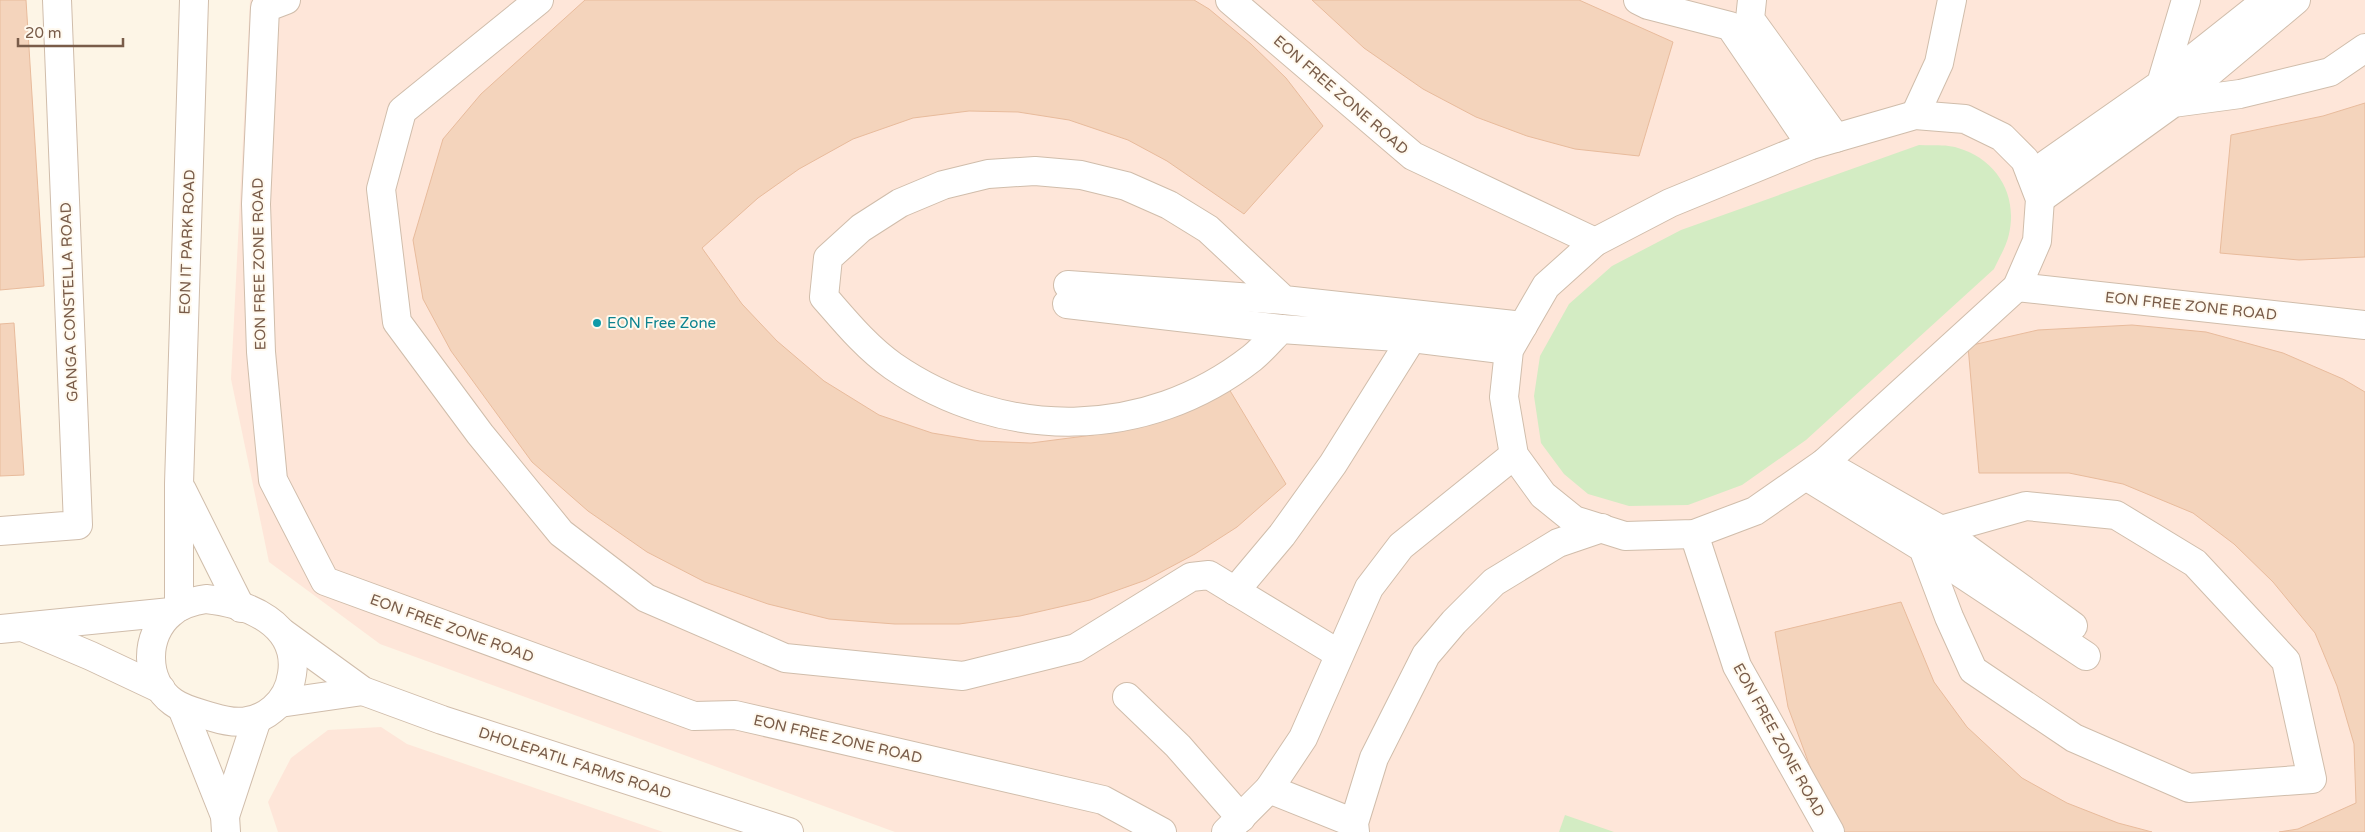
<svg xmlns="http://www.w3.org/2000/svg" width="2365" height="832" font-family="'Varela Round',sans-serif">
<style>
.commercial{fill:#fee6d9}
.green{fill:#d3ecc3}
.building{fill:#f4d4bc;stroke:#e8bb9c}
.lines{fill:none;stroke-linecap:round;stroke-linejoin:round}
.minor-casing{stroke:#d0bdab;stroke-width:30}
.minor{stroke:#fff;stroke-width:28}
.culture-dot{fill:#0f9aa8;stroke:#fff9ee;stroke-width:2}
.labels{text-anchor:middle;dominant-baseline:central;stroke-width:4;stroke-linejoin:round;paint-order:stroke}
.street-label{font-size:15px;fill:#795c49;stroke:#fff9ee}
.culture-label{font-size:15px;fill:#0d838f;stroke:#fff9ee;text-anchor:start}
</style>
<rect width="100%" height="100%" fill="#fdf5e6"/>
<g class="commercial">
<path d="M 250,0 L 2365,0 L 2365,832 L 895,832 L 380,644 L 269,562 L 231,379 Z"/>
<path d="M 381,727 L 407,744 L 663,832 L 278,832 L 268,802 L 291,758 L 328,730 Z"/>
</g>
<g class="green">
<path d="M 1919,145 C 1931,146 1946,144 1958,148 C 1996,159 2018,194 2009,234 C 2007,245 1999,258 1994,269 L 1806,440 L 1742,485 L 1688,505 L 1629,506 L 1588,494 L 1564,474 L 1541,443 L 1534,396 L 1540,356 L 1569,304 L 1612,266 L 1681,230 Z"/>
<path d="M 1565,815 L 1614,832 L 1559,832 Z"/>
</g>
<g class="building">
<path d="M 0,0 L 26,0 L 44,286 L 0,290 Z"/>
<path d="M 585,0 L 1194,0 L 1209,9 L 1251,44 L 1286,78 L 1323,126 L 1244,214 L 1167,161 L 1128,140 L 1069,120 L 1018,112 L 969,111 L 913,118 L 853,139 L 799,169 L 758,198 L 702,248 L 742,304 L 777,341 L 824,381 L 879,415 L 932,433 L 980,441 L 1031,443 L 1093,435 L 1229,389 L 1286,484 L 1237,527 L 1195,554 L 1146,580 L 1090,600 L 1020,616 L 959,624 L 895,624 L 829,619 L 768,604 L 705,582 L 647,552 L 588,511 L 532,462 L 451,351 L 423,299 L 413,240 L 443,139 L 481,94 Z"/>
<path d="M 1312,0 L 1579,0 L 1673,42 L 1639,156 L 1575,149 L 1527,136 L 1476,117 L 1423,89 L 1364,48 Z"/>
<path d="M 2365,103 L 2365,257 L 2299,260 L 2220,253 L 2231,135 L 2323,116 Z"/>
<path d="M 14,323 L 24,475 L 0,476 L 0,324 Z"/>
<path d="M 2132,325 L 2206,332 L 2283,353 L 2343,379 L 2365,392 L 2365,832 L 2279,832 L 2298,829 L 2356,803 L 2354,744 L 2337,686 L 2315,633 L 2273,582 L 2234,544 L 2193,513 L 2123,484 L 2069,473 L 1979,473 L 1968,346 L 2038,330 Z"/>
<path d="M 1901,602 L 1934,682 L 1967,727 L 2022,778 L 2067,803 L 2118,823 L 2152,832 L 1842,832 L 1822,799 L 1788,707 L 1775,632 Z"/>
</g>
<g class="lines">
<g class="minor-casing">
<g id="minor">
<path d="M 286,0 L 265,8 L 256,204 L 261,352 L 273,480 L 325,581 L 694,716 L 735,715 L 1103,800 L 1162,832"/>
<path d="M 539,0 L 402,111 L 381,189 L 397,322 L 480,434 L 561,533 L 646,598 L 785,658 L 963,676 L 1076,648 L 1191,577 L 1209,575 L 1339,654"/>
<path d="M 1230,0 L 1413,156 L 1595,242"/>
<path d="M 1638,0 L 1648,5 L 1730,26 L 1811,145"/>
<path d="M 1752,0 L 1750,19 L 1836,138"/>
<path d="M 2161,84 L 2267,0"/>
<path d="M 2173,103 L 2296,0"/>
<path d="M 1915,115 L 1965,119 L 2002,137 L 2025,160 L 2040,199 L 2037,241 L 2017,287 L 1824,463 L 1755,511 L 1694,534 L 1625,536 L 1574,520 L 1543,495 L 1514,455 L 1504,397 L 1509,350 L 1546,286 L 1595,242 L 1670,203 L 1811,145 Z"/>
<path d="M 1915,115 L 1939,63 L 1952,0"/>
<path d="M 2031,175 L 2161,84 L 2186,0"/>
<path d="M 2040,199 L 2173,103 L 2240,94 L 2330,72 L 2365,48"/>
<path d="M 1068,285 L 1284,300"/>
<path d="M 2017,287 L 2365,325"/>
<path d="M 1067,304 L 1281,329"/>
<path d="M 1509,350 L 1412,338 L 1281,329 C 1272,338 1262,350 1252,358 C 1146,441 1003,442 893,366 C 866,347 845,321 824,297 L 828,258 L 861,228 L 900,203 L 943,185 L 988,174 L 1035,171 L 1081,175 L 1126,186 L 1169,205 L 1208,229 L 1284,300 L 1523,326"/>
<path d="M 1806,476 L 1923,548 L 1949,617 L 1973,670 L 2074,738 L 2189,788 L 2312,779 L 2286,661 L 2195,563 L 2116,515 L 2026,506 L 1941,530 L 1824,463"/>
<path d="M 182,490 L 241,608"/>
<path d="M 1941,530 L 2073,626"/>
<path d="M 0,531 L 78,525 L 57,0"/>
<path d="M 1694,534 L 1737,666 L 1830,832"/>
<path d="M 1923,548 L 2086,656"/>
<path d="M 1235,591 L 1282,535 L 1333,464 L 1412,338"/>
<path d="M 206,599 C 247,603 300,624 292,674 C 290,688 284,700 273,709 C 254,725 234,724 212,717 C 199,713 184,710 173,702 C 144,681 144,635 171,613 C 181,604 193,601 206,599 Z"/>
<path d="M 179,607 L 179,484 L 194,0"/>
<path d="M 25,628 L 91,656 L 161,689"/>
<path d="M 0,629 L 171,612"/>
<path d="M 283,633 L 363,691 L 442,720 L 789,832"/>
<path d="M 1127,697 L 1178,746 L 1241,818"/>
<path d="M 280,703 L 363,691"/>
<path d="M 182,708 L 225,816 L 226,832"/>
<path d="M 1269,789 L 1354,823"/>
<path d="M 225,816 L 257,719"/>
<path d="M 1226,832 L 1269,789 L 1303,738 L 1369,588 L 1401,546 L 1514,455"/>
<path d="M 1355,832 L 1354,823 L 1374,758 L 1426,655 L 1454,622 L 1494,582 L 1558,543 L 1602,528"/>
</g>
</g>
<use href="#minor" class="minor"/>
</g>
<circle class="culture-dot" cx="597" cy="323" r="5"/>
<g class="labels">
<g class="street-label">
<text transform="translate(1341 95) rotate(41)">EON FREE ZONE ROAD</text>
<text transform="translate(187 242) rotate(-88)">EON IT PARK ROAD</text>
<text transform="translate(259 264) rotate(-91)">EON FREE ZONE ROAD</text>
<text transform="translate(69 302) rotate(-92)">GANGA CONSTELLA ROAD</text>
<text transform="translate(2191 306) rotate(6)">EON FREE ZONE ROAD</text>
<text transform="translate(452 628) rotate(20)">EON FREE ZONE ROAD</text>
<text transform="translate(838 739) rotate(13)">EON FREE ZONE ROAD</text>
<text transform="translate(1779 740) rotate(61)">EON FREE ZONE ROAD</text>
<text transform="translate(575 763) rotate(18)">DHOLEPATIL FARMS ROAD</text>
</g>
<g class="culture-label">
<text x="607" y="323">EON Free Zone</text>
</g>
</g>
<path d="M18 38v8h105v-8" fill="none" stroke="#795c49" stroke-width="2.5"/>
<text x="25" y="38" font-size="15" fill="#795c49" stroke="#fff9ee" stroke-width="4" paint-order="stroke">20 m</text>
</svg>
